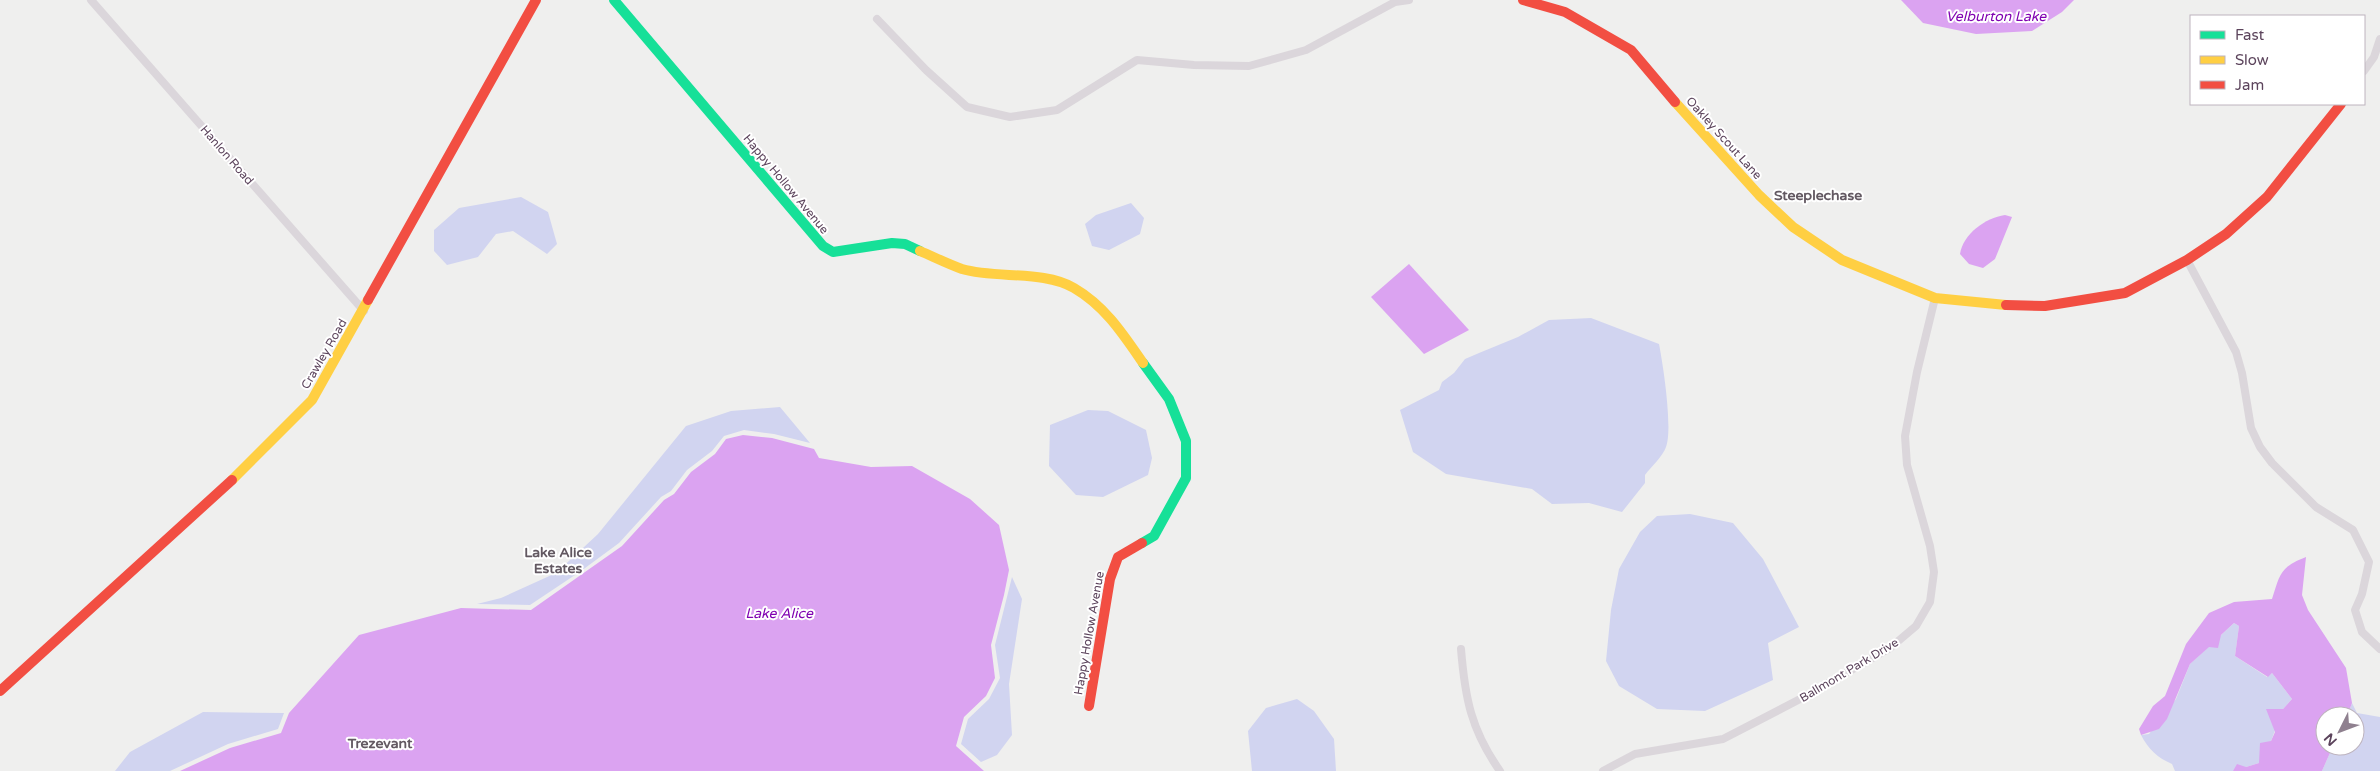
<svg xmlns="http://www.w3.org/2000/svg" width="2380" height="771" font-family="'Varela Round',sans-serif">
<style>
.green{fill:#d1d4f0}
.water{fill:#dba3f1}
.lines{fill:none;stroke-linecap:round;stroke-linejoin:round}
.street{stroke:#dbd6db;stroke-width:8}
.fast{stroke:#16e098;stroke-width:10}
.slow{stroke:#ffcf43;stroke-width:10}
.jam{stroke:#f24e42;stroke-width:10}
.labels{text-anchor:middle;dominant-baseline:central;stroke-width:4;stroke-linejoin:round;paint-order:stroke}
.street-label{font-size:12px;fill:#5c445c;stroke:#fff}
.water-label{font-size:14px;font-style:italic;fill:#8002b1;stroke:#fff}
.neighbourhood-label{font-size:14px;font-weight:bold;fill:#635962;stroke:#fff}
</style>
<rect width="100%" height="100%" fill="#efefee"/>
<g class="green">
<path d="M 521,197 L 548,212 L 557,244 L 547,254 L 513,231 L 496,234 L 478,257 L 447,265 L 434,251 L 434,230 L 459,208 Z"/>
<path d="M 1131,203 L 1144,218 L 1140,234 L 1109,250 L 1092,246 L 1085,224 L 1096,215 Z"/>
<path d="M 1591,318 L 1659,344 C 1663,364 1673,429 1666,447 C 1663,456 1651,467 1645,475 L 1645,483 L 1622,512 L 1589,503 L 1552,504 L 1532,489 L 1446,474 L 1413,452 L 1400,410 L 1439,390 L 1442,382 L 1454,373 L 1465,359 L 1479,353 L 1518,337 L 1549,320 Z"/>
<path d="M 780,407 L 810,443 L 774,434 L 744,430 L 724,436 L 712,451 L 687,470 L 671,491 L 661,497 L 619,543 L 581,571 L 530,605 L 477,604 L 501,598 L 556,573 L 598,534 L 686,426 L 731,411 Z"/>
<path d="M 1088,410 L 1108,411 L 1146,430 L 1152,458 L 1148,475 L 1103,497 L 1076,495 L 1049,466 L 1050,425 Z"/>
<path d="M 1690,514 L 1733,523 L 1763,559 L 1799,627 L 1768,643 L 1773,680 L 1705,711 L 1657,709 L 1619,686 L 1606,661 L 1611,610 L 1619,569 L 1640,532 L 1657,516 Z"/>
<path d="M 1012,577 L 1022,599 L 1009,684 L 1012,735 L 997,755 L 981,762 L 961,744 L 968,719 L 989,699 L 1000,678 L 995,645 Z"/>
<path d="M 2234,623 L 2239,626 L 2235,656 L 2267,677 L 2272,673 L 2292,699 L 2283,709 L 2271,741 L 2259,763 L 2233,771 L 2175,771 L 2172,764 C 2158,758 2148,749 2141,735 L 2149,734 L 2176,699 L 2190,664 Z"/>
<path d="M 1297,699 L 1314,711 L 1334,739 L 1336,771 L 1252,771 L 1248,731 L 1266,708 Z"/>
<path d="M 2352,703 L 2357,713 L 2380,717 L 2380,771 L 2322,771 L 2333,746 L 2355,746 L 2355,716 L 2347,716 Z"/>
<path d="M 203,712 L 284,713 L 278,729 L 228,744 L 170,771 L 115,771 L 130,752 Z"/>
</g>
<g class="water">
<path d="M 1901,0 L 2074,0 L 2062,12 L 2032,31 L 1976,34 L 1923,23 Z"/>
<path d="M 2005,215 L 2012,217 L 1995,259 L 1983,268 L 1969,264 L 1960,254 C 1963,234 1985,218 2005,215 Z"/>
<path d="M 1409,264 L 1469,330 L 1424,354 L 1371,297 Z"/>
<path d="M 743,435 L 772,438 L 814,449 L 819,458 L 871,467 L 912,466 L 970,499 L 999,525 L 1009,570 L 1004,595 L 991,645 L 995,678 L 986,696 L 964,717 L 956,746 L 984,771 L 180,771 L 230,748 L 281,733 L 289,713 L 359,635 L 461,608 L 531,610 L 622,546 L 664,500 L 674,494 L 691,472 L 715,454 L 726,439 Z"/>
<path d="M 2306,557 L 2302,595 L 2308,610 L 2346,668 L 2352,703 L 2347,716 L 2325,716 L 2325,746 L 2333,746 L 2322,771 L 2233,771 L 2237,764 L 2246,767 L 2259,763 L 2260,743 L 2271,741 L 2275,732 L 2266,709 L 2283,709 L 2292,699 L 2272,673 L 2268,677 L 2235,656 L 2239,626 L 2234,623 L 2221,635 L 2218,648 L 2209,647 L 2190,664 L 2167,719 L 2159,729 L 2141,735 L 2139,729 L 2153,706 L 2165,696 L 2186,644 L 2209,613 L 2234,602 L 2272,599 C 2280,574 2280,567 2306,557 Z"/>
</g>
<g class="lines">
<g class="street">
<path d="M 91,0 L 364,311"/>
<path d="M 877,19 L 926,70 L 967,107 L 1010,117 L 1057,110 L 1137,60 L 1194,65 L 1249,66 L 1306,50 L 1395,2 L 1409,0"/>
<path d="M 2364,71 L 2374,57 L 2380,39"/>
<path d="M 2187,260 L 2236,352 L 2242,373 L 2251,428 L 2260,447 L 2272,463 L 2316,507 L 2353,530 L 2369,562 L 2362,594 L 2355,610 L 2362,632 L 2380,649"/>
<path d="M 1461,649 C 1465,698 1471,730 1500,771"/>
<path d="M 1603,771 L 1635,754 L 1723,739 L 1802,698 L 1890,648 L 1916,626 L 1930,602 L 1934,572 L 1930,546 L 1907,465 L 1905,436 L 1917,372 L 1935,298"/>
</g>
<g class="fast">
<path d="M 614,0 L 823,246 L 833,252 L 892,243 L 905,244 L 920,251"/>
<path d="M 1142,543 L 1154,536 L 1186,478 L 1186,441 L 1169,399 L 1143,363"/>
</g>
<g class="slow">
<path d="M 1675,102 L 1759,195 L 1793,227 L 1842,260 L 1935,298 L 2006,305"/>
<path d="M 920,251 C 934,257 948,264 962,269 C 996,279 1044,270 1074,288 C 1105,306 1123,334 1143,363"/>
<path d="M 232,480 L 312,400 L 368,300"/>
</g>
<g class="jam">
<path d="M 1523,0 L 1565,12 L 1631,50 L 1675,102"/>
<path d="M 368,300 L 536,0"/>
<path d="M 2006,305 L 2045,306 L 2125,293 L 2187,260 L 2226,234 L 2267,197 L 2341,104"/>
<path d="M 0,691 L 232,480"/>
<path d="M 1089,706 L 1110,579 L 1118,557 L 1142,543"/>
</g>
</g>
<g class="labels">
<g class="street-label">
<text transform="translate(1724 138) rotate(48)">Oakley Scout Lane</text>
<text transform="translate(227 155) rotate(49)">Hanlon Road</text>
<text transform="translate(786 184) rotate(50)">Happy Hollow Avenue</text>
<text transform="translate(324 354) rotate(-60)">Crawley Road</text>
<text transform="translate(1089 633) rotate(-80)">Happy Hollow Avenue</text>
<text transform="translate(1849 670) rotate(-31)">Ballmont Park Drive</text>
</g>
<g class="water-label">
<text x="1996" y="16">Velburton Lake</text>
<text x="779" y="613">Lake Alice</text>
</g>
<g class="neighbourhood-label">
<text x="1818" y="195">Steeplechase</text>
<text x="558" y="552">Lake Alice<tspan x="558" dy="16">Estates</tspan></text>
<text x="380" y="743">Trezevant</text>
</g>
</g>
<rect x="2190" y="15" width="175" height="90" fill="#ffffff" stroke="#beb4be"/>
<rect x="2200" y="31" width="25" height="8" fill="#16e098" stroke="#beb4be"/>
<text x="2235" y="40" font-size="15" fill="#5c445c">Fast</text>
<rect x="2200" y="56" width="25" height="8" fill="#ffcf43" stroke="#beb4be"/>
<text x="2235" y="65" font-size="15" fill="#5c445c">Slow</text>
<rect x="2200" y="81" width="25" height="8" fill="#f24e42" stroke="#beb4be"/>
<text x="2235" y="90" font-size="15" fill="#5c445c">Jam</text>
<g transform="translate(2340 731) rotate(228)"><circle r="24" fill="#ffffff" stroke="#beb4be"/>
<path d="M0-4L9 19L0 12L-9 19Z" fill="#8f808f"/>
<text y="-8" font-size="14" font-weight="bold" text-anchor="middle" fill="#5c445c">N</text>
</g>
</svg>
